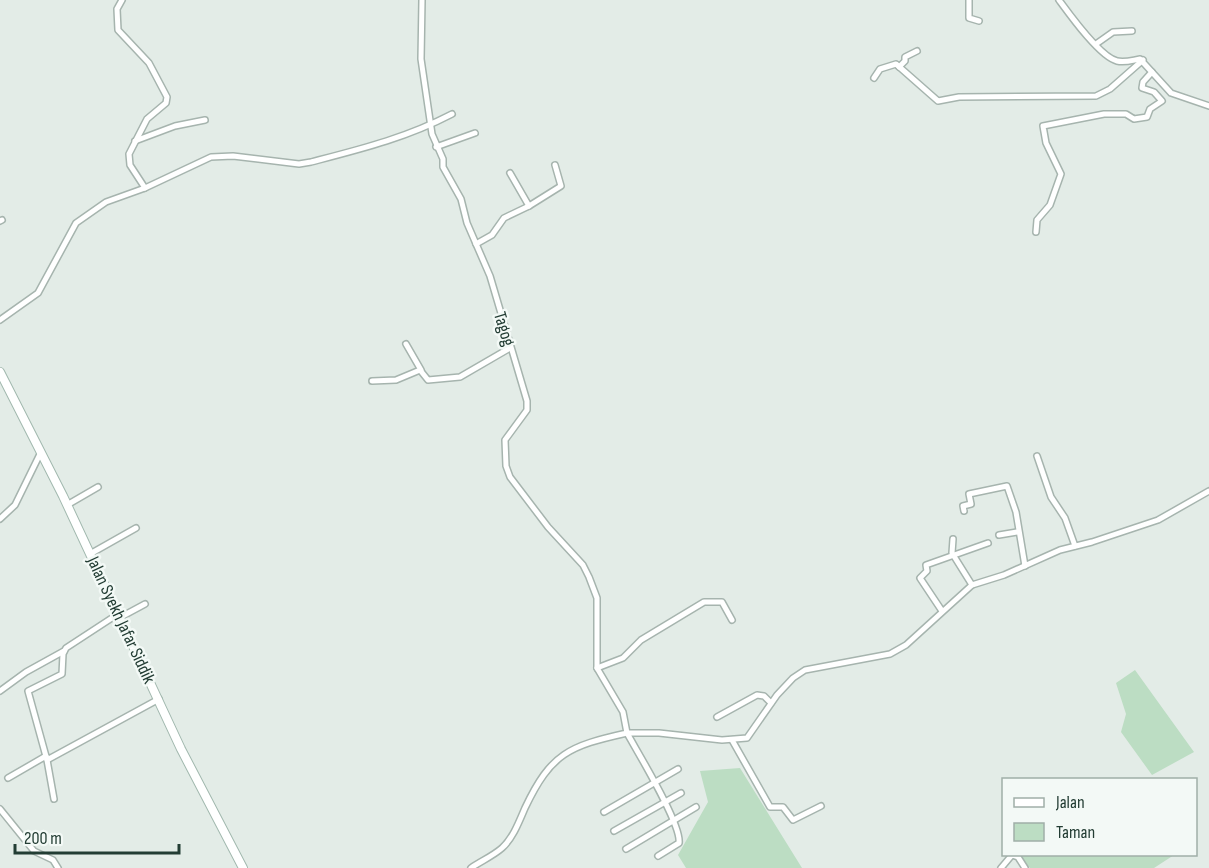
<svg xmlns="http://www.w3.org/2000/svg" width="1209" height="868" font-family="'Sofia Sans Condensed',sans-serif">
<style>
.green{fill:#bcddc3}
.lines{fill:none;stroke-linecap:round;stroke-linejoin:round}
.minor-casing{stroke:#a6b4ae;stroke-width:8}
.secondary-casing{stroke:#a1b8ae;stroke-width:10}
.minor{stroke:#fff;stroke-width:5}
.secondary{stroke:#fff;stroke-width:8}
.labels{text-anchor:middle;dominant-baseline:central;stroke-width:5;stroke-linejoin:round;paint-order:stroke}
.street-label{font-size:18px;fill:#233d34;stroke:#f3f9f6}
</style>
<rect width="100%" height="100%" fill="#e3ece7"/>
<g class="green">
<path d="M 1135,670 L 1194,752 L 1152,775 L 1121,732 L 1126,714 L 1116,683 Z"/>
<path d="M 740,768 L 802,868 L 686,868 L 678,855 L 708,802 L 700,771 Z"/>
<path d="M 1017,854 L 1174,855 L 1154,868 L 1030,868 Z"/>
</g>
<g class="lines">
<g class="minor-casing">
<g id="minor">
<path d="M 122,0 L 117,9 L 118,30 L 149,63 L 167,97 L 166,103 L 147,119 L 129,154 L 130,165 L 145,188"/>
<path d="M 422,0 L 421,59 L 432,134 L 443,159 L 443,167 L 461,199 L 467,223 L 490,276 L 527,401 L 527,410 L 505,440 L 506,466 L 510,477 L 548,527 L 583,565 L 589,577 L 597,598 L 597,668 L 623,712 L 627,733 C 569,746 551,753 525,808 C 519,822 513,838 502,848 C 493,856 481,861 471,868"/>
<path d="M 969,0 L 969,18 L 979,21"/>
<path d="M 1059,0 C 1070,15 1100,57 1117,61 C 1125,63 1133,60 1140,59 L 1171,93 L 1209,106"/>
<path d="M 1096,44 L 1113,32 L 1132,31"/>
<path d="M 899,67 L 905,61 L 905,57 L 917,51"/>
<path d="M 874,78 L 880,69 L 896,64 L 938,101 L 959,97 L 1096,96 L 1110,89 L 1143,60"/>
<path d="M 135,141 L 175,126 L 205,120"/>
<path d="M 436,147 L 475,133"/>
<path d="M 510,173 L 529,206"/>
<path d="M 0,221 L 2,220"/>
<path d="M 1036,232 L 1037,220 L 1050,205 L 1061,174 L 1046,143 L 1043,126 L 1104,114 L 1126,114 L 1134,119 L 1147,117 L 1150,109 L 1162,101 L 1154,92 L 1142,88 L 1143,82 L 1152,72"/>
<path d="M 476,244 L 492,235 L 504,218 L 529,206 L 561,186 L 555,165"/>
<path d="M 0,320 L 38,293 L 76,223 L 106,202 L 145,188 L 211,157 L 233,156 L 299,164 L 311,162 C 361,149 406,138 452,114"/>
<path d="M 406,344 L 421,370"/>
<path d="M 372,381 L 396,380 L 420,370 L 428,380 L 460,377 L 510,348"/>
<path d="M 1037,456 L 1051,497 L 1065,518 L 1075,546"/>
<path d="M 67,505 L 98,487"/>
<path d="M 964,511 L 963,506 L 971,504 L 969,494 L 1007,486 L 1016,512 L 1025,566"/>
<path d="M 0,519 L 15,505 L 41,452"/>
<path d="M 999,535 L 1017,532"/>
<path d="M 953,539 L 952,553 L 972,585"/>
<path d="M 90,554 L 136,528"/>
<path d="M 942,611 L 920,578 L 927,571 L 926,565 L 988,543"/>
<path d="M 118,614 L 66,648 L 63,654 L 62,674 L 28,691 L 47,760 L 159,699"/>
<path d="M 119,618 L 145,604"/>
<path d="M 597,668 L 623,658 L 641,640 L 704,602 L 722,602 L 732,620"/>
<path d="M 0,691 L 26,672 L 64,651"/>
<path d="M 717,717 L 757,695 L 764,696 L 771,703"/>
<path d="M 732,740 L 770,807 L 783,807 L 793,820 L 821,806"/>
<path d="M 47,760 L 54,799"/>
<path d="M 8,778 L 46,756"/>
<path d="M 0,809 L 34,851 L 53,860 L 58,868"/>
<path d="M 604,812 L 678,769"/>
<path d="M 614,831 L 681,793"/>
<path d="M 626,849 L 696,807"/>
<path d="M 658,856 L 679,843 C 682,825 638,753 627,733 L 659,733 L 722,740 L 747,738 L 777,695 L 793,678 L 805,670 L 890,654 L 906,645 L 972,585 L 1004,575 L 1060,550 L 1092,542 L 1158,520 L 1209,491"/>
<path d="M 1001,868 L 1012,855 L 1018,857 L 1025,868"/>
</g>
</g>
<g class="secondary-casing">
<path id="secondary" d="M 0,372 L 63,496 L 181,749 L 243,868"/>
</g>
<use href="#minor" class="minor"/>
<use href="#secondary" class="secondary"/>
</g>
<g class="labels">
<g class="street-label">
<text transform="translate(504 329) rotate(73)">Tagog</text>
<text transform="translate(121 620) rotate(65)">Jalan Syekh Jafar Siddik</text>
</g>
</g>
<rect x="1002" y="778" width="195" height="78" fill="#f3f9f6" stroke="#a0aea8" stroke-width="1.5"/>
<rect x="1014" y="798" width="30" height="9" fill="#ffffff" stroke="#a0aea8" stroke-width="1.5"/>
<text x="1056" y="808" font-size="18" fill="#233d34">Jalan</text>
<rect x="1014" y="823" width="30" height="18" fill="#bcddc3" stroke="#a0aea8" stroke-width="1.5"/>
<text x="1056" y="838" font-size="18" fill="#233d34">Taman</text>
<path d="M15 844v9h164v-9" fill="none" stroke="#233d34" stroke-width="3"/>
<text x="24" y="844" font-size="18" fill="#233d34" stroke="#f3f9f6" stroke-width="4.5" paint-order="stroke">200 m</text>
</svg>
